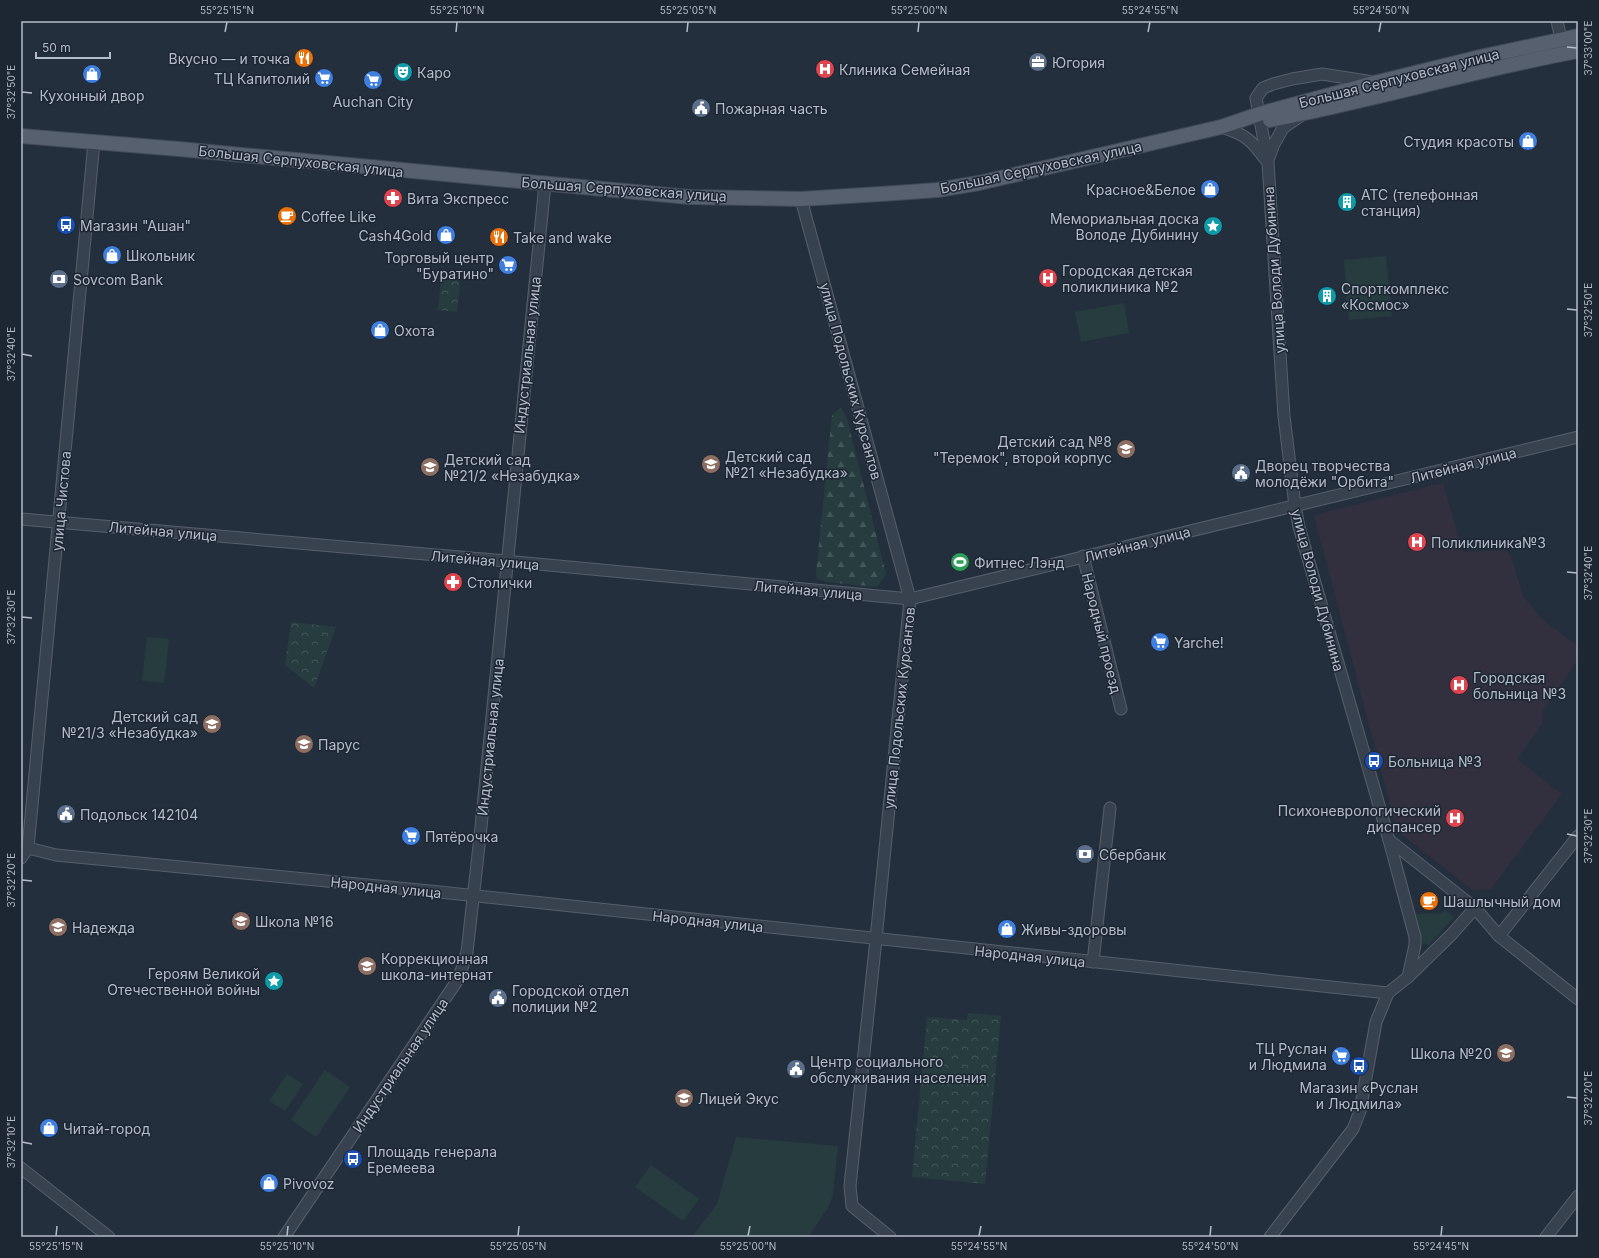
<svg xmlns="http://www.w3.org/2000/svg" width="1599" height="1258" font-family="Inter,sans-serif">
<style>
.medical{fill:#32303f}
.green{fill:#263c3f}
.forest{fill:url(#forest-firs)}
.park{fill:url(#park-crowns)}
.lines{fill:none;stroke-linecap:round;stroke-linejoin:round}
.minor-casing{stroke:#565f6c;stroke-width:13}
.major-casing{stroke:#414a57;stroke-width:16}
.minor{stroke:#38414e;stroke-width:11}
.major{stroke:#56606e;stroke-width:14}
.ticks{fill:none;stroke:#b4bcc9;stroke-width:1.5}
.labels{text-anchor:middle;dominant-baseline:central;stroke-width:3;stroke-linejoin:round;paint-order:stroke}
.poi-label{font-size:14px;fill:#b4bcc9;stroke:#1d2633;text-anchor:start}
.street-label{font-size:14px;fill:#b4bcc9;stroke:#1d2633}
.neatline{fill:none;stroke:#b4bcc9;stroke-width:1.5}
.ticks-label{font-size:10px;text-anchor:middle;fill:#b4bcc9}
</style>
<defs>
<pattern id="forest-firs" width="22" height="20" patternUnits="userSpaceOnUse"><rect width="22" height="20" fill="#263c3f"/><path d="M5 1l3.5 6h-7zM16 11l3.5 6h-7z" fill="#435659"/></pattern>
<pattern id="park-crowns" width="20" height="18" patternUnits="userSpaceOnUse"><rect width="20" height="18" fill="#263c3f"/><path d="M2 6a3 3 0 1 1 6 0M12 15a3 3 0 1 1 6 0" fill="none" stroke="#435659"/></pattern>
</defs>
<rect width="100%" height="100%" fill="#242f3e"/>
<path class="medical" d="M 1443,483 L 1463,552 L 1505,550 L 1511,556 L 1523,596 L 1542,619 L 1572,642 L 1578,645 L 1578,659 L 1542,712 L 1543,723 L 1517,759 L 1562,794 L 1491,889 L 1473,890 L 1401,834 L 1395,823 L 1314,515 Z"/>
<g class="green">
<path d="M 1386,256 L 1392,316 L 1349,320 L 1344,260 Z"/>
<path d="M 1124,303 L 1129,333 L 1081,342 L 1075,312 Z"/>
<path d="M 147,637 L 169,639 L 164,683 L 142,681 Z"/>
<path d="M 1444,909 L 1454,917 L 1429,945 L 1423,944 L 1416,914 L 1443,913 Z"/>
<path d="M 325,1070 L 350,1087 L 316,1137 L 291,1120 Z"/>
<path d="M 287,1074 L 303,1084 L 285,1111 L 269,1101 Z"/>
<path d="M 736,1137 L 838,1146 L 833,1195 L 828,1208 L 808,1237 L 692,1237 L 717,1204 Z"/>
<path d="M 651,1165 L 699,1199 L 683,1221 L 635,1187 Z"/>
</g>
<path class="forest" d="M 841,407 L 847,419 L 886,574 L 877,587 L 827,582 L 817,579 L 816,573 L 832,415 Z"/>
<g class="park">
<path d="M 441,279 L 460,280 L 457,312 L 438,310 Z"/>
<path d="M 291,622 L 336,627 L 314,688 L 285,665 Z"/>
<path d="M 968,1013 L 1001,1016 L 985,1184 L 912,1177 L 927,1017 L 967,1020 Z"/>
</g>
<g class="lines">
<g class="minor-casing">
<g id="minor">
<path d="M 1557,21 L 1561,39"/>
<path d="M 1373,82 L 1322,74 L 1292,79 L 1273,84 L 1263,88 L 1256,98 L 1268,163 L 1284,416 L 1295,506 L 1299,527 L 1389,840 L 1415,937 L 1415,945 L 1408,977"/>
<path d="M 1221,127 C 1244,134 1251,139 1265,159"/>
<path d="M 1268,160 L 1274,144 L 1283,128 L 1302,115"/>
<path d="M 801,199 L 910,599 L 876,939 L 850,1186 L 852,1206 L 890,1237"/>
<path d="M 21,519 L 506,561 L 910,599 L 1578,437"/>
<path d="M 1083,556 L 1121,709"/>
<path d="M 1389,840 L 1475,908 L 1499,936 L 1578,836"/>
<path d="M 28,848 L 56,855 L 440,892 L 1388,993"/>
<path d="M 21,858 L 28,848 L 94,142"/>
<path d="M 1499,936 L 1578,999"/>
<path d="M 1093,962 L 1110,808"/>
<path d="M 21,1168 L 109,1237"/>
<path d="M 284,1237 L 459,978 L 467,952 L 480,837 L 545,184"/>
<path d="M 1270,1237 L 1353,1129 L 1360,1111 L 1376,1022 L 1388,993 L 1408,977 L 1452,934 L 1475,908"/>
<path d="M 1546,1237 L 1578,1196"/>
</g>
</g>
<g class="major-casing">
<g id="major">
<path d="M 1270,120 C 1374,100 1475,70 1578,51"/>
<path d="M 21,136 L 179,149 L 689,197 L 801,199 L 896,193 L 937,190 L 979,183 L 1040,169 L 1221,127 L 1259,114 L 1374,83 L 1480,57 L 1578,36"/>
</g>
</g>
<use href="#minor" class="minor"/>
<use href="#major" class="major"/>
</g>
<path class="ticks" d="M 225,32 L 227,22M 456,32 L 457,22M 687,32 L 688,22M 918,32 L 919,22M 1148,32 L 1150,22M 1379,32 L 1381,22M 1567,47 L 1577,48M 22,92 L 32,93M 1567,309 L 1577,310M 22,354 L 32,356M 1567,572 L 1577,573M 22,617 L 32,618M 1567,834 L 1577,836M 22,880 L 32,881M 1567,1097 L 1577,1098M 22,1142 L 32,1144M 56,1236 L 57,1226M 287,1236 L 288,1226M 518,1236 L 519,1226M 748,1236 L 750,1226M 979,1236 L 981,1226M 1210,1236 L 1211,1226M 1441,1236 L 1442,1226"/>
<defs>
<g id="restaurant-disc" transform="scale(1)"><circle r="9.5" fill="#e8710a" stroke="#1d2633"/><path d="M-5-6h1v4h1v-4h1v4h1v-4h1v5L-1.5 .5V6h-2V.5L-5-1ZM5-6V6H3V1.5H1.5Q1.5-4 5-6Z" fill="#fff"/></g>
<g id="office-disc" transform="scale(1)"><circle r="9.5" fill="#5c6f8a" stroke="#1d2633"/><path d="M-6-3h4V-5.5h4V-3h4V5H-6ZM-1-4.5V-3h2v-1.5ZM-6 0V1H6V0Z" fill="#fff"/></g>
<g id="hospital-disc" transform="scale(1)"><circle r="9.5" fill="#e0444e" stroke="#1d2633"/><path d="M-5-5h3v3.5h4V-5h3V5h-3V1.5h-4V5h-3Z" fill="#fff"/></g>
<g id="theatre-disc" transform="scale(1)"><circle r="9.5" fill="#0f9aa8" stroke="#1d2633"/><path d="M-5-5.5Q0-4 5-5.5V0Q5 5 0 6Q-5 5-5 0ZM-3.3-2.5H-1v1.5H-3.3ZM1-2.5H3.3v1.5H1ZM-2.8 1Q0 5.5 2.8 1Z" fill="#fff"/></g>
<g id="shop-disc" transform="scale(1)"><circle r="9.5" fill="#3f7fe0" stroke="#1d2633"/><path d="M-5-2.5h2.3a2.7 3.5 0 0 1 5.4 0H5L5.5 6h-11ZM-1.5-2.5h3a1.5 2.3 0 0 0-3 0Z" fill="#fff"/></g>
<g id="supermarket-disc" transform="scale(1)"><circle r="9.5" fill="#3f7fe0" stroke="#1d2633"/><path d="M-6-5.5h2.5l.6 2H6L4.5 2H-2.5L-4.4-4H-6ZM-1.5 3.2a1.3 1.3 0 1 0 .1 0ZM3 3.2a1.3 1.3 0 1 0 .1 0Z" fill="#fff"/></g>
<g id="civic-disc" transform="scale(1)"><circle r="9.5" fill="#5c6f8a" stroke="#1d2633"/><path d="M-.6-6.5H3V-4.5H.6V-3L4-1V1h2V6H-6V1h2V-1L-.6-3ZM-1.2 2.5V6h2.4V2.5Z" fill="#fff"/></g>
<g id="pharmacy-disc" transform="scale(1)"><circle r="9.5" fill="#e0444e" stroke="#1d2633"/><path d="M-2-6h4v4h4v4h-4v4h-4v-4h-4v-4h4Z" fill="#fff"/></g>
<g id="building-disc" transform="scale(1)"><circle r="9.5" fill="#0f9aa8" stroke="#1d2633"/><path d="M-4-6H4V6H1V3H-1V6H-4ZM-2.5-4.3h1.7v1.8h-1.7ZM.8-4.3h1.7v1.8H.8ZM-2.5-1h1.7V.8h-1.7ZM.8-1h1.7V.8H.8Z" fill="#fff"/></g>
<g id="cafe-disc" transform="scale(1)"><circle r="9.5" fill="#e8710a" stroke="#1d2633"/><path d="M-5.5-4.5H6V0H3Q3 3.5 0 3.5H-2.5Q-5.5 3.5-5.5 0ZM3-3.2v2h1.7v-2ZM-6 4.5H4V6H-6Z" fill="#fff"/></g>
<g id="bus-disc" transform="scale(1)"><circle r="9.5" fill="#1a4fb4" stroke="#1d2633"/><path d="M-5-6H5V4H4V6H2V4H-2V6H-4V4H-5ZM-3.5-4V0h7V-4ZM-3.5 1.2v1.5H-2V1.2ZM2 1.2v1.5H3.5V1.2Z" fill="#fff"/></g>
<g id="sight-disc" transform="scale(1)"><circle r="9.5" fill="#0f9aa8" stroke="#1d2633"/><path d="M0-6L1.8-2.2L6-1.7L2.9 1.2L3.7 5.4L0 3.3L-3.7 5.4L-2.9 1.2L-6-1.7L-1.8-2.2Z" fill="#fff"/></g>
<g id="bank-disc" transform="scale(1)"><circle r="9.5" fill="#5c6f8a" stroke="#1d2633"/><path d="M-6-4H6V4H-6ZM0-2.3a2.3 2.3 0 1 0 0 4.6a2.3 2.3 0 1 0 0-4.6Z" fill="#fff"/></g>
<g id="school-disc" transform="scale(1)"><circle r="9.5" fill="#8d6e63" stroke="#1d2633"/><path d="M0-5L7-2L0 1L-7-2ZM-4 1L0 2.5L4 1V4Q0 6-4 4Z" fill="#fff"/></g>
<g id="stadium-disc" transform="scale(1)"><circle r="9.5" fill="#2e9e5b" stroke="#1d2633"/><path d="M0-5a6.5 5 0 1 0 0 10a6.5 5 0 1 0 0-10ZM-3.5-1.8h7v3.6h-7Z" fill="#fff"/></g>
<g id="university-disc" transform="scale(1)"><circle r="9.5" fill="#8d6e63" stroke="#1d2633"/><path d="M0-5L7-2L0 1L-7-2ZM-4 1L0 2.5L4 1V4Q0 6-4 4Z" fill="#fff"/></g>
</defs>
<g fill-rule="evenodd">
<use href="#restaurant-disc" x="304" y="58"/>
<use href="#office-disc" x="1038" y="62"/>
<use href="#hospital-disc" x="825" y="69"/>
<use href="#theatre-disc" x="403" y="72"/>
<use href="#shop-disc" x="92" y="74"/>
<use href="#supermarket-disc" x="324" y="78"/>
<use href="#supermarket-disc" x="373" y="80"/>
<use href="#civic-disc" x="701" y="108"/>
<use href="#shop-disc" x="1528" y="141"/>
<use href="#shop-disc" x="1210" y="189"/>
<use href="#pharmacy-disc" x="393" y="198"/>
<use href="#building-disc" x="1347" y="202"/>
<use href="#cafe-disc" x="287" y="216"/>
<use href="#bus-disc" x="66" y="225"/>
<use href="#sight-disc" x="1213" y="226"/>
<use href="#shop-disc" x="446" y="235"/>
<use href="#restaurant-disc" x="499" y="237"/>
<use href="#shop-disc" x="112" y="255"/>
<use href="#supermarket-disc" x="508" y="265"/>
<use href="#hospital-disc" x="1048" y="278"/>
<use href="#bank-disc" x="59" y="279"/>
<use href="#building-disc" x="1327" y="296"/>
<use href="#shop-disc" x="380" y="330"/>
<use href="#school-disc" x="1126" y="449"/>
<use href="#school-disc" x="711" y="464"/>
<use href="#school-disc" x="430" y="467"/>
<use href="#civic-disc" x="1241" y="473"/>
<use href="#hospital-disc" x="1417" y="542"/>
<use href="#stadium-disc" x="960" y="562"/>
<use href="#pharmacy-disc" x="453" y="582"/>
<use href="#supermarket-disc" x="1160" y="642"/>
<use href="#hospital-disc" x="1459" y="685"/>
<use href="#school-disc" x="212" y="724"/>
<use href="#university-disc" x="304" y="744"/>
<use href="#bus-disc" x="1374" y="761"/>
<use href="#civic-disc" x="66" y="814"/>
<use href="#hospital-disc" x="1455" y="818"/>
<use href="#supermarket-disc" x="411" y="836"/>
<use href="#bank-disc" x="1085" y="854"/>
<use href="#cafe-disc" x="1429" y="901"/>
<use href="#school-disc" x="241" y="921"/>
<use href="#school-disc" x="58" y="927"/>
<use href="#shop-disc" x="1007" y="929"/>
<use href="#school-disc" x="367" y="966"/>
<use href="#sight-disc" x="274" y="981"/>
<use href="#civic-disc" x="498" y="998"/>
<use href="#school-disc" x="1506" y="1053"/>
<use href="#supermarket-disc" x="1341" y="1056"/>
<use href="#bus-disc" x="1359" y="1066"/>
<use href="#civic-disc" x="796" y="1069"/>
<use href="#school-disc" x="684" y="1098"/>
<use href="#shop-disc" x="49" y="1128"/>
<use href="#bus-disc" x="353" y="1159"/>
<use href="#shop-disc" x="269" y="1183"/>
</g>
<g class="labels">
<g class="poi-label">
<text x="290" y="58" text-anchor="end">Вкусно — и точка</text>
<text x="1052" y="62">Югория</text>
<text x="839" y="69">Клиника Семейная</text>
<text x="417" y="72">Каро</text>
<text x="310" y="78" text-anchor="end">ТЦ Капитолий</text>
<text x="92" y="95" text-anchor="middle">Кухонный двор</text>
<text x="373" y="101" text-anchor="middle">Auchan City</text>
<text x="715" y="108">Пожарная часть</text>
<text x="1514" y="141" text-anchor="end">Студия красоты</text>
<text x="1196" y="189" text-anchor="end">Красное&amp;Белое</text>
<text x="1361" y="194">АТС (телефонная<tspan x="1361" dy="16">станция)</tspan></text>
<text x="407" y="198">Вита Экспресс</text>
<text x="301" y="216">Coffee Like</text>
<text x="1199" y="218" text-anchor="end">Мемориальная доска<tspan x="1199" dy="16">Володе Дубинину</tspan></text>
<text x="80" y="225">Магазин "Ашан"</text>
<text x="432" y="235" text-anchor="end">Cash4Gold</text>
<text x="513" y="237">Take and wake</text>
<text x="126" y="255">Школьник</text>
<text x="494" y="257" text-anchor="end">Торговый центр<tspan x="494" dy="16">"Буратино"</tspan></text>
<text x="1062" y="270">Городская детская<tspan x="1062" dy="16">поликлиника №2</tspan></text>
<text x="73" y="279">Sovcom Bank</text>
<text x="1341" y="288">Спорткомплекс<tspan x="1341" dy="16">«Космос»</tspan></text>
<text x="394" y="330">Охота</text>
<text x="1112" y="441" text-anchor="end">Детский сад №8<tspan x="1112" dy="16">"Теремок", второй корпус</tspan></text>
<text x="725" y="456">Детский сад<tspan x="725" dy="16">№21 «Незабудка»</tspan></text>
<text x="444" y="459">Детский сад<tspan x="444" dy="16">№21/2 «Незабудка»</tspan></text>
<text x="1255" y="465">Дворец творчества<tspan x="1255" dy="16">молодёжи "Орбита"</tspan></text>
<text x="1431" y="542">Поликлиника№3</text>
<text x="974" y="562">Фитнес Лэнд</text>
<text x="467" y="582">Столички</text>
<text x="1174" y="642">Yarche!</text>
<text x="1473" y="677">Городская<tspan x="1473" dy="16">больница №3</tspan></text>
<text x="198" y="716" text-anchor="end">Детский сад<tspan x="198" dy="16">№21/3 «Незабудка»</tspan></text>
<text x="318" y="744">Парус</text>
<text x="1388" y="761">Больница №3</text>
<text x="1441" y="810" text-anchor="end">Психоневрологический<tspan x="1441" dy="16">диспансер</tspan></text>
<text x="80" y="814">Подольск 142104</text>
<text x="425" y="836">Пятёрочка</text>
<text x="1099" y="854">Сбербанк</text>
<text x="1443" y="901">Шашлычный дом</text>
<text x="255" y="921">Школа №16</text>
<text x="72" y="927">Надежда</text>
<text x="1021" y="929">Живы-здоровы</text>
<text x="381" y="958">Коррекционная<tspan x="381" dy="16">школа-интернат</tspan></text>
<text x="260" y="973" text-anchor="end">Героям Великой<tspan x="260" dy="16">Отечественной войны</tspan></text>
<text x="512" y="990">Городской отдел<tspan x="512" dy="16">полиции №2</tspan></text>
<text x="1327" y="1048" text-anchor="end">ТЦ Руслан<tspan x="1327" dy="16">и Людмила</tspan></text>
<text x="1492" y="1053" text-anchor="end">Школа №20</text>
<text x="810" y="1061">Центр социального<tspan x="810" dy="16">обслуживания населения</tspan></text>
<text x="1359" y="1087" text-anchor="middle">Магазин «Руслан<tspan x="1359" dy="16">и Людмила»</tspan></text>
<text x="698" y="1098">Лицей Экус</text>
<text x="63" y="1128">Читай-город</text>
<text x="367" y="1151">Площадь генерала<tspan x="367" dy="16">Еремеева</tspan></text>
<text x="283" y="1183">Pivovoz</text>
</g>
<g class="street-label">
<text transform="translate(1399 78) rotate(-14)">Большая Серпуховская улица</text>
<text transform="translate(301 161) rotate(6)">Большая Серпуховская улица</text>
<text transform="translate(1041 167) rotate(-12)">Большая Серпуховская улица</text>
<text transform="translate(624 189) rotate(4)">Большая Серпуховская улица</text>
<text transform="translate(1274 270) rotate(-94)">улица Володи Дубинина</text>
<text transform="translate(527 355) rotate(-84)">Индустриальная улица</text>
<text transform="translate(851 381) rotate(75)">улица Подольских Курсантов</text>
<text transform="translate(1463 465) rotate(-14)">Литейная улица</text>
<text transform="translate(61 501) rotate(-85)">улица Чистова</text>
<text transform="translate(163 531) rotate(5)">Литейная улица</text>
<text transform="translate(1137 544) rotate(-14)">Литейная улица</text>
<text transform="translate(485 560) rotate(5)">Литейная улица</text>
<text transform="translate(808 590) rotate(5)">Литейная улица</text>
<text transform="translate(1318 590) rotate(75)">улица Володи Дубинина</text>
<text transform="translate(1102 633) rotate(76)">Народный проезд</text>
<text transform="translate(899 708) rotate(-84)">улица Подольских Курсантов</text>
<text transform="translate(490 737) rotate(-84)">Индустриальная улица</text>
<text transform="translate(386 887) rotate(6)">Народная улица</text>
<text transform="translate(708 921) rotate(6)">Народная улица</text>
<text transform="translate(1030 956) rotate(6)">Народная улица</text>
<text transform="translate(400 1065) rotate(-56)">Индустриальная улица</text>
</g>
</g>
<rect width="1599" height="1258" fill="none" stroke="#1d2633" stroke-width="44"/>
<path d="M36 52v6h74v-6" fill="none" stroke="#b4bcc9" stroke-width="2"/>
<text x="42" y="52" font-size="12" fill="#b4bcc9" stroke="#1d2633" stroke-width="3" paint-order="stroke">50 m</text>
<rect x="22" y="22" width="1555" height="1214" class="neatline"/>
<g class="ticks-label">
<text x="227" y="14">55°25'15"N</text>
<text x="457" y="14">55°25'10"N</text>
<text x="688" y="14">55°25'05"N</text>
<text x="919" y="14">55°25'00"N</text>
<text x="1150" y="14">55°24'55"N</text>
<text x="1381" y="14">55°24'50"N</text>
<text transform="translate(1588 48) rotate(-90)" y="4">37°33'00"E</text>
<text transform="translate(11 92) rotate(-90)" y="4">37°32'50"E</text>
<text transform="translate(1588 310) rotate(-90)" y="4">37°32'50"E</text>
<text transform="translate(11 354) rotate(-90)" y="4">37°32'40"E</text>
<text transform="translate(1588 573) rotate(-90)" y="4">37°32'40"E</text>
<text transform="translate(11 617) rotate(-90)" y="4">37°32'30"E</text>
<text transform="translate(1588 836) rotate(-90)" y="4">37°32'30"E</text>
<text transform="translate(11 880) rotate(-90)" y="4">37°32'20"E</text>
<text transform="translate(1588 1098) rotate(-90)" y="4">37°32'20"E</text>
<text transform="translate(11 1142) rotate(-90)" y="4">37°32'10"E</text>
<text x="56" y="1250">55°25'15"N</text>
<text x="287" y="1250">55°25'10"N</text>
<text x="518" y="1250">55°25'05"N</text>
<text x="748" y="1250">55°25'00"N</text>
<text x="979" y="1250">55°24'55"N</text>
<text x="1210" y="1250">55°24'50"N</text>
<text x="1441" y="1250">55°24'45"N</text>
</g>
</svg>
